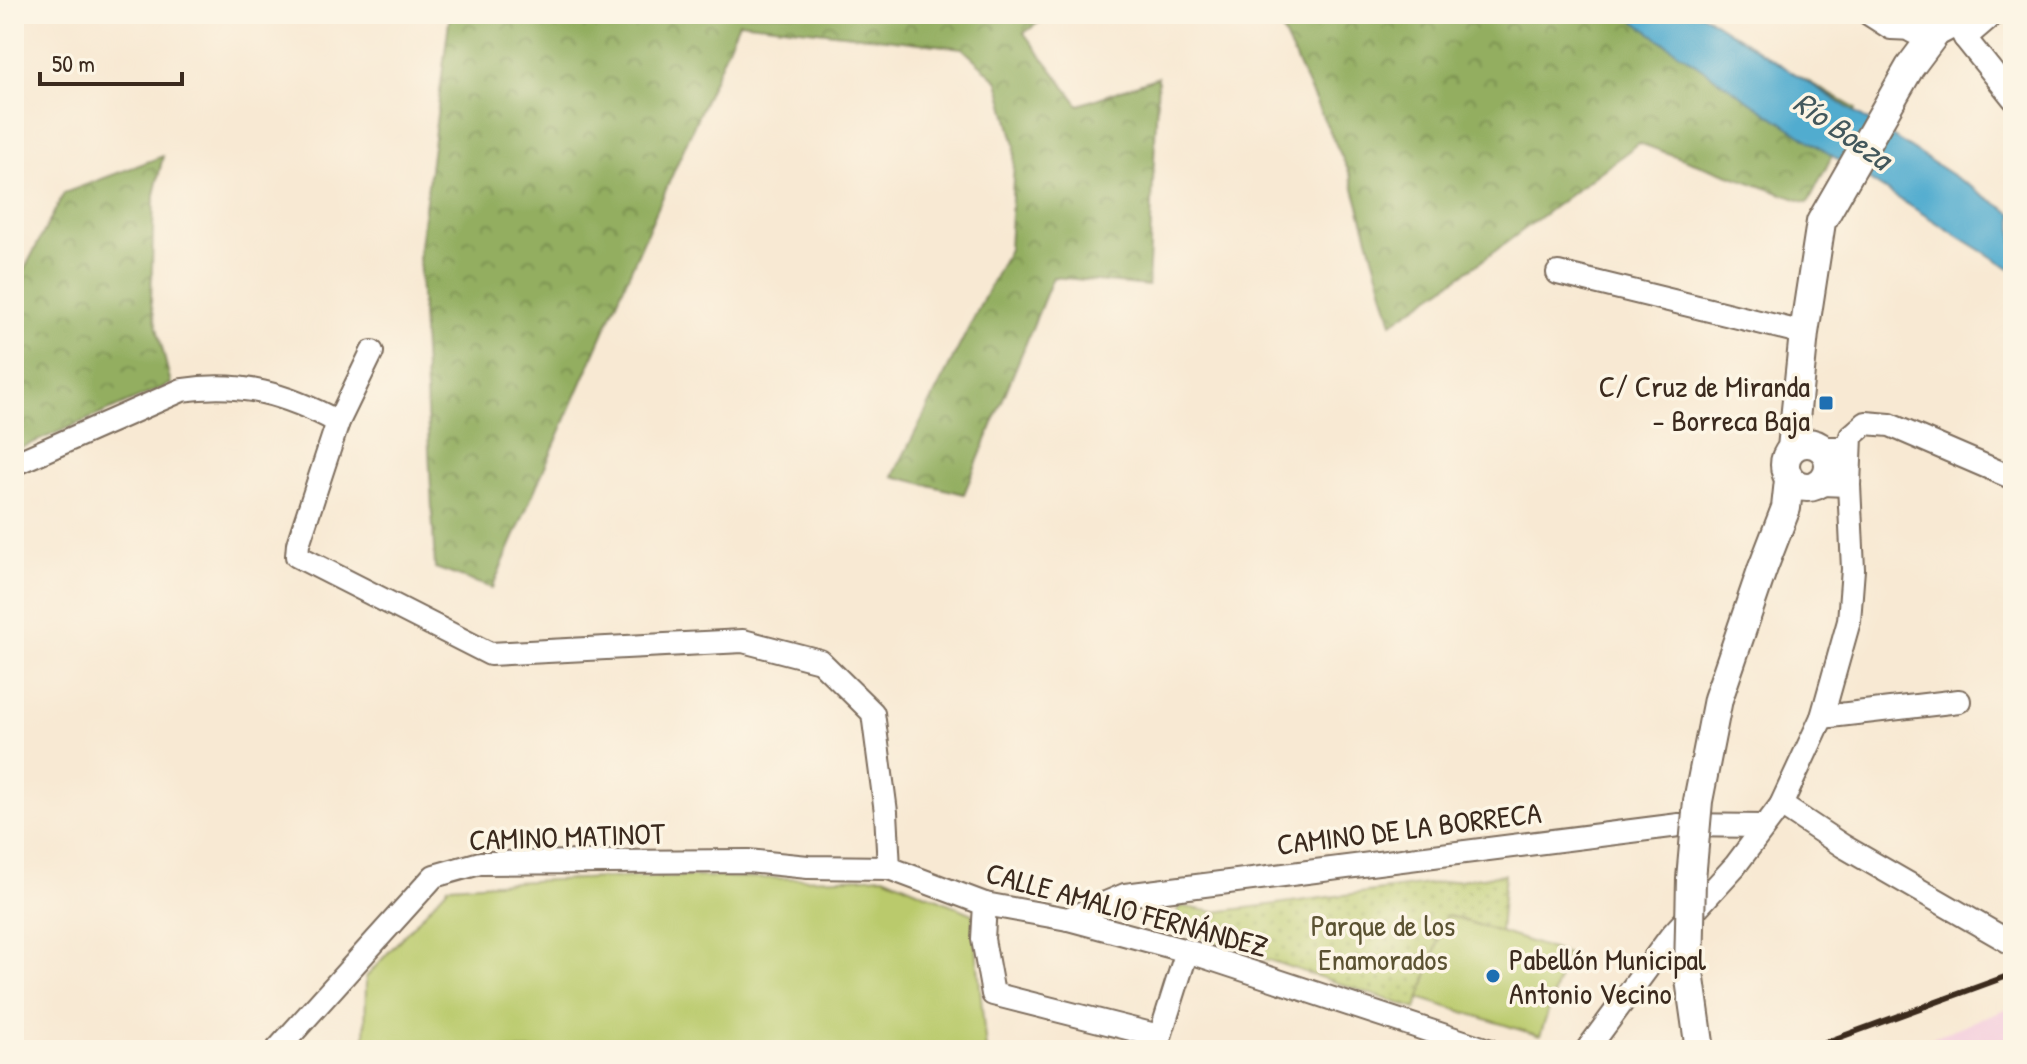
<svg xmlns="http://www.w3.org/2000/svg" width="2027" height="1064" font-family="'Patrick Hand',sans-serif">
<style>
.built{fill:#f4cfde}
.green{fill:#baca6c;stroke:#7a7a45;stroke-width:2}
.forest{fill:url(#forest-crowns);stroke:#676c3f;stroke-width:2}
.park{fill:url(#park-dots);stroke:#7a7a45;stroke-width:2}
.water{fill:#51accf;stroke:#466b76;stroke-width:2}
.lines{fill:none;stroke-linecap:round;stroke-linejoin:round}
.minor-casing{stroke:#7d6d5d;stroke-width:26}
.tertiary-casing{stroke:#7d6d5d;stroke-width:32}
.minor{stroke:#fff;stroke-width:22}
.tertiary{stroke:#fff;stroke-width:28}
.rail{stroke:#3b2a1e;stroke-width:6}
.tertiary-bridge-casing{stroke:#7d6d5d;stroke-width:32;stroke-linecap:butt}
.tertiary-bridge{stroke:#fff;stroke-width:28}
.poi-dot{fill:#1f6fb2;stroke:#fcf5e5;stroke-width:3}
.labels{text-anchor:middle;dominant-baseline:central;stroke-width:7;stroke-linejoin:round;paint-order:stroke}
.poi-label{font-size:30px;fill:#3b2a1e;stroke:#fcf5e5;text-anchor:end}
.street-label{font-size:30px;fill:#3b2a1e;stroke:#fcf5e5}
.park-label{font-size:30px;fill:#5b5232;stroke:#fcf5e5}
.water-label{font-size:32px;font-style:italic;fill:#43585c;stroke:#fcf5e5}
</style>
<defs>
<pattern id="forest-crowns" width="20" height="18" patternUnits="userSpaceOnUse" patternTransform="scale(2)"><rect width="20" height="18" fill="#93ae60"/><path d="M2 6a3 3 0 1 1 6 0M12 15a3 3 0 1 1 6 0" fill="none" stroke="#798e4f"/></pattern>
<pattern id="park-dots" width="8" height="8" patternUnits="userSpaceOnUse" patternTransform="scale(2)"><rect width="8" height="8" fill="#baca6c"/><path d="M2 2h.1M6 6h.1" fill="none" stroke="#98a458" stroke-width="1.8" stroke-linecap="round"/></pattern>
</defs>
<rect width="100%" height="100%" fill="#fcf5e5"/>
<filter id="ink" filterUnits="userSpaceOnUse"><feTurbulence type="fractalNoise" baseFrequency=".0125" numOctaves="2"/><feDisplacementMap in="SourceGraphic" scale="16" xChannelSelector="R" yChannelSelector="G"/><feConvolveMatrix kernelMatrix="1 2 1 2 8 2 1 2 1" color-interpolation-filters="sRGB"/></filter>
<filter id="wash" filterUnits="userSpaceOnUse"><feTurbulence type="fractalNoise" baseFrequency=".006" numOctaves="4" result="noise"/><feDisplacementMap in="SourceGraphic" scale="32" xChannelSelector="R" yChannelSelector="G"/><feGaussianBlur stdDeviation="1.8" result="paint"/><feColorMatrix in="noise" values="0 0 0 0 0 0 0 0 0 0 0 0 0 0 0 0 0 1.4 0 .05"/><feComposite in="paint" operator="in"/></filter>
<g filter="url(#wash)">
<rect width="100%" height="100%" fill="#f8e9d3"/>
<path class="built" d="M 2013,1006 L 2013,1050 L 1901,1050 Z"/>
<g class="green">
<path d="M 884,876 L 973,914 L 986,1050 L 365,1050 L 366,977 L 449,886 C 537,880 625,876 713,877 C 770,878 826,880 884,876 Z"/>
<path d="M 1447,915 L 1567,954 L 1540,1036 L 1419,998 Z"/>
</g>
<g class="forest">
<path d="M 450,14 L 1051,14 L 1024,33 L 1079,105 L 1158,77 L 1148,286 L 1053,277 L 964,494 L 893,476 L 1009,249 L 1015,145 L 998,81 L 962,48 L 739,22 L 492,588 L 435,568 L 419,254 Z"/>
<path d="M 1274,14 L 1700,14 L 1719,30 L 1856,109 L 1808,203 L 1639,143 L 1479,263 L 1392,323 L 1350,174 Z"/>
<path d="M 163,156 L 154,195 L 151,303 L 171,384 L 14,451 L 14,308 L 16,307 L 14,301 L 14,275 L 22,274 L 64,193 Z"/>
</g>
<path class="park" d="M 1505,874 L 1500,932 L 1447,915 L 1416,1009 L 1169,927 L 1180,906 L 1215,912 Z"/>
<path class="water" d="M 1624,14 L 1702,14 L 2013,214 L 2013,270 C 1881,189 1750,104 1624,14 Z"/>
</g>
<g filter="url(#ink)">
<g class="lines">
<g class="minor-casing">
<g id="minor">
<path d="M 1869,14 L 1891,28 L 1914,29"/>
<path d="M 1951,14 L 1965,38 L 2013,98"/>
<path d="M 1965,38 L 1993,14"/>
<path d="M 1558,273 L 1804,333"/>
<path d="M 372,352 L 338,422 L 298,544 L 297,556 L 490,654 L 743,641 L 820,661 L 873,713 L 886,812 L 889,868"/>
<path d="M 1822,448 L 1850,448"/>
<path d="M 14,464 L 182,390 C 241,381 286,394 338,422"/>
<path d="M 1821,484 L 1849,485"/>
<path d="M 1822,717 L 1959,701"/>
<path d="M 1781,805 L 1843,846 L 2013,944"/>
<path d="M 985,904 L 983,939 L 993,994 L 1159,1036"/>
<path d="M 1068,919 L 1125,895 L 1679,825 L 1764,826"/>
<path d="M 1156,1049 L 1187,951"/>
<path d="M 277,1050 L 434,876 L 480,863 L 748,861 L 808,867 L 889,868 L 985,904 L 1068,919 L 1187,951 L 1488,1050"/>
<path d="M 1587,1050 L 1671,936 L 1735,866 L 1781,805 L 1822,717 L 1849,621 L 1853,569 L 1849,485 L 1851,436 L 1866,423 L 1890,425 L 2013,478"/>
</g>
</g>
<g class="tertiary-casing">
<g id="tertiary">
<path d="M 1908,14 L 1914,29 L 1929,36 L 1946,27 L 1950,14"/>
<circle cx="1807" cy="465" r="22"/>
<path d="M 1792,448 L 1804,333 L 1821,222 L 1910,67 L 1934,35"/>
<path d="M 1762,570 L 1786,508 L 1789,480"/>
</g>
</g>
<use href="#minor" class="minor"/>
<use href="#tertiary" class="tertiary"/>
<path class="rail" d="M 1805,1050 L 2013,974"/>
<g class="tertiary-bridge-casing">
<path id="tertiary-bridge" d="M 1700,1050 L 1689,972 L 1691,879 L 1698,801 L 1718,699 L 1762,570"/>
</g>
<use href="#tertiary-bridge" class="tertiary-bridge"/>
</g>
</g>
<g class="poi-dot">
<rect x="1818" y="395" width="16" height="16" rx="4"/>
<circle cx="1493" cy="976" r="8"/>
</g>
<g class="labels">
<g class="poi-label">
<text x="1810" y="386">C/ Cruz de Miranda<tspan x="1810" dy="34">- Borreca Baja</tspan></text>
<text x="1509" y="959" text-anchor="start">Pabellón Municipal<tspan x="1509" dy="34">Antonio Vecino</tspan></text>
</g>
<g class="street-label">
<text transform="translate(1409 828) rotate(-7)">CAMINO DE LA BORRECA</text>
<text transform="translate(567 836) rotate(-2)">CAMINO MATINOT</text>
<text transform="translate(1127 909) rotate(15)">CALLE AMALIO FERNÁNDEZ</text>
</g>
<g class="park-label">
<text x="1383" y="925">Parque de los<tspan x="1383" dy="34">Enamorados</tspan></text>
</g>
<g class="water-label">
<text transform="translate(1843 130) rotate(35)">Río Boeza</text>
</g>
</g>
<rect width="2027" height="1064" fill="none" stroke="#fcf5e5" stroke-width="48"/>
<path d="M40 72v12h142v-12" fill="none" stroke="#3b2a1e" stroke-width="4"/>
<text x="52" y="72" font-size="24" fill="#3b2a1e" stroke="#fcf5e5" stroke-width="6" paint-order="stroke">50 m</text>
</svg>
